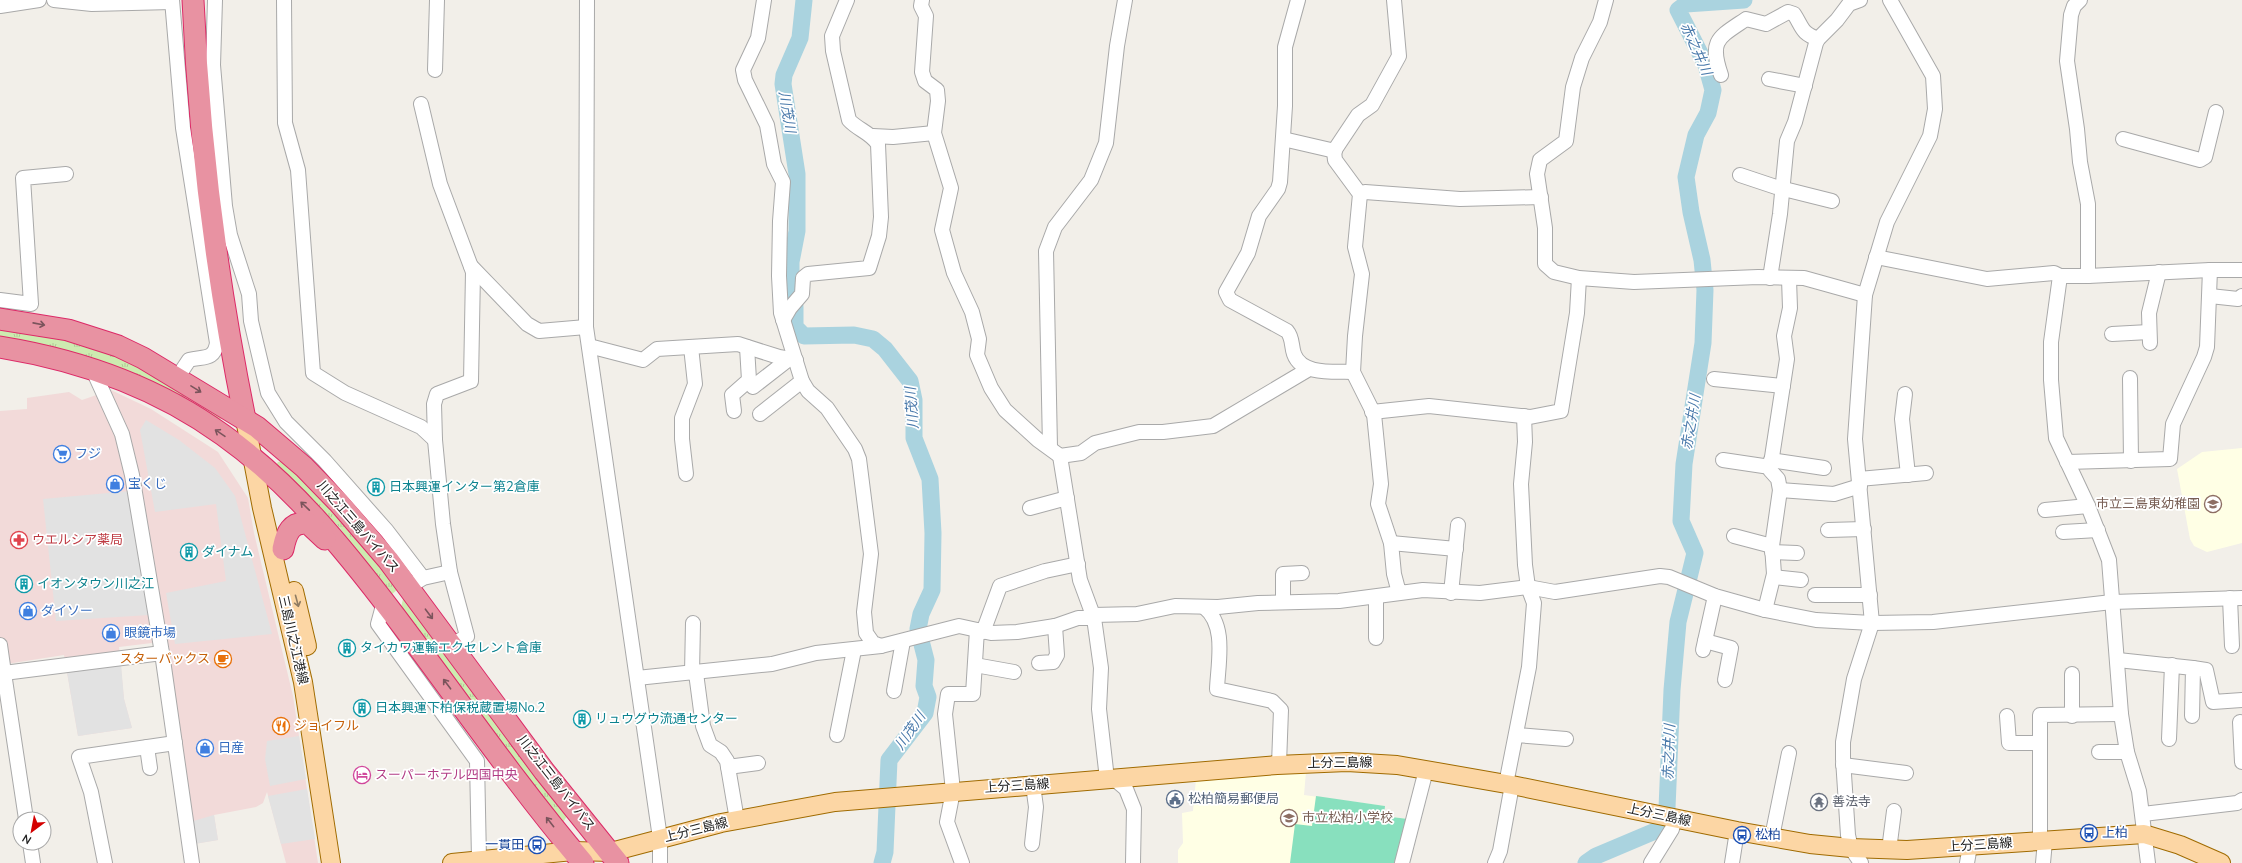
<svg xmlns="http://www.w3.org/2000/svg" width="2242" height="863" font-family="'Nunito Sans','Noto Sans JP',sans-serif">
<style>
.commercial{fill:#f2dad9}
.education{fill:#ffffe5}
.grass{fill:url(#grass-tufts)}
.pitch{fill:#88e0be}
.parking{fill:#e2e2e2}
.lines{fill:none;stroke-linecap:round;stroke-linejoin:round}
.river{stroke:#aad3df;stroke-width:17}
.minor-casing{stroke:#a9a9a9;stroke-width:16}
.major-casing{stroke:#a06b00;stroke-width:20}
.highway-casing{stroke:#dc2a67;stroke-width:23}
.minor{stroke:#fff;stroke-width:14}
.major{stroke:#fcd6a4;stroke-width:18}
.highway{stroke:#e892a2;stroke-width:21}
.oneway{stroke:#7b545c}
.oneway2{stroke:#8f7c63}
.labels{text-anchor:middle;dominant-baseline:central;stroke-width:3.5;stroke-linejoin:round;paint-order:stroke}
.shop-label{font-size:13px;fill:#366cbe;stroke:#fff;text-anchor:start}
.culture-label{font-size:13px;fill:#0d838f;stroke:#fff;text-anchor:start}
.education-label{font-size:13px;fill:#785e54;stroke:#fff;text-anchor:end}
.street-label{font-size:13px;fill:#222;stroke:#fff}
.health-label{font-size:13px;fill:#be3a42;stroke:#fff;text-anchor:start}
.food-label{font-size:13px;fill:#c56008;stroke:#fff;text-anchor:end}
.hotel-label{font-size:13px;fill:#b23c85;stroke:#fff;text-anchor:start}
.service-label{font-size:13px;fill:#4e5e75;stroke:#fff;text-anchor:start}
.worship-label{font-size:13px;fill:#5b616d;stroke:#fff;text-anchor:start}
.transit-label{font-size:13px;fill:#164399;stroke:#fff;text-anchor:start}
.water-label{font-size:14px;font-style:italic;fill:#4a7aab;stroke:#fff}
</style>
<defs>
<pattern id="grass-tufts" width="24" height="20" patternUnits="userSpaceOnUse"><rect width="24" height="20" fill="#cdebb0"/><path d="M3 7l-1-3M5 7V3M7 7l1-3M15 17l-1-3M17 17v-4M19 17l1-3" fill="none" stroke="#b0c997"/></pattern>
</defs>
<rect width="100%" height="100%" fill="#f2efe9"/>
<path class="commercial" d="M 111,390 L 151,409 L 218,452 L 248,498 L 254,533 L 293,696 L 318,863 L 286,863 L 267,792 L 263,803 L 256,807 L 214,815 L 218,840 L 194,844 L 168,652 L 152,643 L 119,647 L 124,699 L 132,728 L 78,736 L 64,655 L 0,665 L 0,411 L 27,409 L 27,398 L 69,392 L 82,400 Z"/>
<g class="education">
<path d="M 2242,448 L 2242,543 L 2207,552 L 2194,546 L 2190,539 L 2177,469 L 2202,452 Z"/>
<path d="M 1306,772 L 1304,795 L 1385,806 L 1384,816 L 1408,819 L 1398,863 L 1178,863 L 1178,850 L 1183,843 L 1182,813 L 1193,811 L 1196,779 Z"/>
</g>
<g class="grass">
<path d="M 0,325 L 17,327 L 118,355 L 222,418 L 219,420 L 0,339 Z"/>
<path d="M 284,461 L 343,517 L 398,589 L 391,595 L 360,559 L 340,528 L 276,465 L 278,462 Z"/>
<path d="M 407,595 L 565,811 L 567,816 L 562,824 L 558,824 L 401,607 L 403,599 Z"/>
</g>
<path class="pitch" d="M 1316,796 L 1385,806 L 1384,816 L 1408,819 L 1398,863 L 1290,863 L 1295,824 L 1312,826 Z"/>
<g class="parking">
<path d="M 146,420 L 179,440 L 215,468 L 235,496 L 272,634 L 175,644 L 166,593 L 226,581 L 216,504 L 155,512 L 140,430 Z"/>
<path d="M 130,491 L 149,615 L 56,621 L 43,499 Z"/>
<path d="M 121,664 L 124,699 L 132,728 L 78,736 L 67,672 Z"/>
<path d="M 299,736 L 306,779 L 270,786 L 265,759 L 267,741 Z"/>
<path d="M 307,789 L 315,839 L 281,844 L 268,796 Z"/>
<path d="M 214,815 L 218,840 L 194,844 L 190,822 Z"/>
</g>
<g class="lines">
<g class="river">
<path d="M 804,0 L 800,38 L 784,75 L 783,84 L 797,174 L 797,231 L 791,262 L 791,301 L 795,307 L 795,327 L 804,336 L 854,335 L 873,339 L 885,349 L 910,381 L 914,400 L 914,438 L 930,479 L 933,533 L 932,590 L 921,614 L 918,629 L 926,660 L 924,686 L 928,697 L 925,713 L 889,760 L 885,852 L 882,863"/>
<path d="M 1586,863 L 1596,856 L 1660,829 L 1667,808 L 1672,690 L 1678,622 L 1695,553 L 1681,521 L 1684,464 L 1703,343 L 1705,290 L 1702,260 L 1691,212 L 1686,177 L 1696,135 L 1708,113 L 1713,90 L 1706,65 L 1678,10 L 1686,4 L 1744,0"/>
</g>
<g class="minor-casing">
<g id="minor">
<path d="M 54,0 L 92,4 L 172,2"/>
<path d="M 172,0 L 183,128 L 217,343 C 214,361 203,356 189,360 L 177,378"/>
<path d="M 215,0 L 213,65 L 225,206 L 230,235 L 249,294 L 251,321 L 268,393 L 286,422 L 325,461 L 387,531 L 423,578"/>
<path d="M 284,0 L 285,123 L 298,170 L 313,373 L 345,393 L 421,427 L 435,440"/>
<path d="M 587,0 L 586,327 L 660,838 L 660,863"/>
<path d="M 764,0 L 758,38 L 743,70 L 745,80 L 767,125 L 774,164 L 783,182 L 780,221 L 779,276 L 781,313 L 802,381 L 808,391 L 827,408 L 855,449 L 859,459 L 871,554 L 864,612 L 866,633 L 873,643 L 881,646"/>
<path d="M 922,0 L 921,6 L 926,16 L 922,72 L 925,81 L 937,90 L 938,101 L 934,133 L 951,188 L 942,230 L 954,273 L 972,312 L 979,339 L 977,355 L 991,388 L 1005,410 L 1038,440 L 1060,456 L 1081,453 L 1095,443 L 1139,432 L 1163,432 L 1213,426 L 1309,369"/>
<path d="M 1298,0 L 1285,47 L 1285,106 L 1280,182 L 1278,189 L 1259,216 L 1248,253 L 1226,292 L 1230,300 L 1287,331 C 1293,338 1291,345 1294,354 C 1302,376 1335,371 1353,372"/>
<path d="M 1394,0 L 1399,56 L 1372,105 L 1358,115 L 1334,151 L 1335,160 L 1360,194 L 1355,247 L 1362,274 L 1355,336 L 1353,372 L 1374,414 L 1381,484 L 1378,504 L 1391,543 L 1394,574 L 1398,589 L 1402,592"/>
<path d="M 1606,0 L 1600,22 L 1582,58 L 1573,87 L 1566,141 L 1540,160 L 1537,174 L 1545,228 L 1545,264 L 1554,272 L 1579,278 L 1634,282 L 1758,277 L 1804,278 L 1865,295"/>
<path d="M 0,6 L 39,0"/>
<path d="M 435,70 L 437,0"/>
<path d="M 1721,75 C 1709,40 1718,38 1746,19 L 1766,24 L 1788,12 L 1794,14 C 1803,28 1801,33 1818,39"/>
<path d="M 1769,79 L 1805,86"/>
<path d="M 421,104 L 440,184 L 473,272 L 471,381 L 437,394 L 434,404 L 435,440 L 443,524 L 450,572 L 467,636 L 452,645"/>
<path d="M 873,136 L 893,137 L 934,133"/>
<path d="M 1283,139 L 1335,151"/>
<path d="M 2123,139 L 2200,160 L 2205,157 L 2216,112"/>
<path d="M 1740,175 L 1776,187 L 1832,201"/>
<path d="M 1360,194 L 1365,192 L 1460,199 L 1541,197"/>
<path d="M 1876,257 L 1987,279 L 2054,273 L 2060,276 L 2088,276 L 2088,204 L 2080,162 L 2077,129 L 2067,61 L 2071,15 L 2074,6 L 2080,0"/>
<path d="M 471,266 L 527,324 L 539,331 L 586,327"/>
<path d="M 2060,276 L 2051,342 L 2051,380 L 2056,438 L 2088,506 L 2109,560 L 2121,714 L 2127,752 L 2139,791 L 2148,863"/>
<path d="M 2088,276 L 2210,270 L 2242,270"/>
<path d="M 1770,278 L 1780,214 L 1787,141 L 1795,122 L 1816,43 L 1818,39 L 1837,20 L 1849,4 L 1860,0"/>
<path d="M 2210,296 L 2238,299 L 2242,296"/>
<path d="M 0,300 L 31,304 L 23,178 L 66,174"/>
<path d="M 783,320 L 790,308 L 802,294 L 803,278 L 808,274 L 869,268 L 879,236 L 881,217 L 878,144 C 870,132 858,130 849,120 L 833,51 L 832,36 L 847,0"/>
<path d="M 2112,334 L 2149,332"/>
<path d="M 2150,343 L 2149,313 L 2159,272"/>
<path d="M 589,346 L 643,360 L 657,349 L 738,344 L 779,357 L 796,360"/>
<path d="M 92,368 L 122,434 L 132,475 L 162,653 L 192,863"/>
<path d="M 2130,378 L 2131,461"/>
<path d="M 1714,379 L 1783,386"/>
<path d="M 753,387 L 789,359"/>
<path d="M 1905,394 L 1902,419 L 1908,475"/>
<path d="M 734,411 L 732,395 L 749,380 L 747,347"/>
<path d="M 1372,412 L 1429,406 L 1530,417 L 1561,411 L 1577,313 L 1579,278"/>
<path d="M 760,414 L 802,381"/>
<path d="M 1050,447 L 1046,251 L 1055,227 L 1091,180 L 1106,143 L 1117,46 L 1125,0"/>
<path d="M 1060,456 L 1080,580 L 1094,618 L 1101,668 L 1099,709 L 1107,779"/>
<path d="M 1723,460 L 1770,467"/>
<path d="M 1771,460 L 1824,468"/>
<path d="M 2067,462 L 2170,459 L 2173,424 L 2204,357 L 2207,347 L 2210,270"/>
<path d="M 686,474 L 682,439 L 682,418 L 695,384 L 691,347"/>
<path d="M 1859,479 L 1926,473"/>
<path d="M 1780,490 L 1834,494 L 1860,486"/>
<path d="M 1030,508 L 1067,498"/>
<path d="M 2045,510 L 2088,506"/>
<path d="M 1828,530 L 1864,529"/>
<path d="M 2063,532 L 2098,530"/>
<path d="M 1734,536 L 1772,546"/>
<path d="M 1391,543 L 1456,549"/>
<path d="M 1772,552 L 1797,553"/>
<path d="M 1774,577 L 1801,580"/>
<path d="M 415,583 L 423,578 L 450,572"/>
<path d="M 1451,593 L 1458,525"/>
<path d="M 1815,595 L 1870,595"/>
<path d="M 2230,598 L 2232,646"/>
<path d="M 1283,601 L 1283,574 L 1302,573"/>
<path d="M 384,602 L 378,624 L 477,761 L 479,859"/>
<path d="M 1204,607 C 1227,625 1218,663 1217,689 L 1272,701 L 1281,710 L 1279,764"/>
<path d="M 1765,610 L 1774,574 L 1772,546 L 1780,490 L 1778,479 L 1770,470 L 1787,359 L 1784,336 L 1790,308 L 1789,279"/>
<path d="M 1093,615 L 1137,614 L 1175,606 L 1218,607 L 1258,603 L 1339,601 L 1423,590 L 1480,593 L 1528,587 L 1555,592 L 1660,576 L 1669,577 L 1715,596 L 1765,610 L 1816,620 L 1872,623 L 1933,622 L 2112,602 L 2242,598"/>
<path d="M 983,632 L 1000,586 L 1045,571 L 1078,564"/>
<path d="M 1376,638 L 1376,597"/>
<path d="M 1705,641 L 1731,648 L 1725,680"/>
<path d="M 0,645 L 4,673 L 162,653"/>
<path d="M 1703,650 L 1715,596"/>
<path d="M 2118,660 L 2193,668 L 2192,716"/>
<path d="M 1039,663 L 1053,662 L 1057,655 L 1055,626"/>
<path d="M 975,665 L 1014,672"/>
<path d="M 2193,668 L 2206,670 L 2213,702 L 2242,700"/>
<path d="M 0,672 L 4,673 L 26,819"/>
<path d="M 692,673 L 693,623"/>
<path d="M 696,673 L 703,726 L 710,745 L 721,752 L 727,761 L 737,820"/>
<path d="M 637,678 L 772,664 L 816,653 L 881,646 L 959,626 L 991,633 L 1017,632 L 1055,626 L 1078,618 L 1094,618"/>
<path d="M 894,691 L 903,641"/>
<path d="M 2007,716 L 2009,743 L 2040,743"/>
<path d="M 2072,716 L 2072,674"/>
<path d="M 2240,722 L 2242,762"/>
<path d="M 837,735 L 854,650"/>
<path d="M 1516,735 L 1566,739"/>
<path d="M 2169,739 L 2172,665"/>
<path d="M 147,747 L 150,768"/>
<path d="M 2099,752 L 2127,752"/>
<path d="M 1843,765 L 1906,773"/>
<path d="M 728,767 L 758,763"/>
<path d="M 1113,778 L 1126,789 L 1134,809 L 1133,863"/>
<path d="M 1506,784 L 1529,667 L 1534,603 L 1528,587 L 1525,565 L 1521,484 L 1525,442 L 1524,416"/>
<path d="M 2143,814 L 2237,803 L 2242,800"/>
<path d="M 1772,837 L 1789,753"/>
<path d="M 2040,841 L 2040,715 L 2121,714"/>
<path d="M 30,843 L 33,863"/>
<path d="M 1032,844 L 1036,807 L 1033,785"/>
<path d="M 1889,850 L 1894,811"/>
<path d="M 105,863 L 91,792 L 79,757 L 175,743"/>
<path d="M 962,863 L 947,822 L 953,791 L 945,714 L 948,694 L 973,694 L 977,630"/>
<path d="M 1402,863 L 1426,770"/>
<path d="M 1495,863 L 1500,851 L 1512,785"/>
<path d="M 1651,863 L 1672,829 L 1675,818"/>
<path d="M 1732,863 L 1737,831"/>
<path d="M 1861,863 L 1851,848 L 1848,835 L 1843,759 L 1843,742 L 1854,679 L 1872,623 L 1855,439 L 1865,295 L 1887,222 L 1930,136 L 1935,109 L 1933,76 L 1890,0"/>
<path d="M 1967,863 L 1970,846"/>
<path d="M 2043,863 L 2045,841"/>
</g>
</g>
<g class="major-casing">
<g id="major">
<path d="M 245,419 L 262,508 L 303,682 L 331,863"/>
<path d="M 294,591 L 307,646"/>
<path d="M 452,863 L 573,851 L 611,852 L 721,823 L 835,802 L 1277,765 L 1347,762 L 1397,765 L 1512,785 L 1737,831 L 1810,844 L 1851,848 L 1907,850 L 2144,834 L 2180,845 L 2221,863"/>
</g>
</g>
<g class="highway-casing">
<g id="highway">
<path d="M 193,0 C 199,141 217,281 245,419"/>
<path d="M 0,319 L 68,330 L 118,346 L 143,358 L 257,427 L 304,467 L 339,503 L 388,560 L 544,771 L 618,863"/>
<path d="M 0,347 C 80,360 157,387 223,435 C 292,484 344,549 395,616 C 457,698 516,784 583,863"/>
<path d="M 283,549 C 286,534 291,520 309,524 L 325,539"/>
</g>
</g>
<use href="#minor" class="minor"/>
<use href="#major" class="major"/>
<use href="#highway" class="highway"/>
</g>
<defs><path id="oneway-shaft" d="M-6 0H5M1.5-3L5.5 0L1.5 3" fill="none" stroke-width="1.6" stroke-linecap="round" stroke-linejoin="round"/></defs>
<g class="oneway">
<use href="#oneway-shaft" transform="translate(39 324) rotate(11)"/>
<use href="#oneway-shaft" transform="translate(196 389) rotate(32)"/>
<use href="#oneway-shaft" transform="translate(220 433) rotate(-146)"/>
<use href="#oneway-shaft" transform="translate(305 506) rotate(-136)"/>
<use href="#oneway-shaft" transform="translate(429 614) rotate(53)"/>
<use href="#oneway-shaft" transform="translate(447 684) rotate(-127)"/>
<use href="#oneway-shaft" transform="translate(550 822) rotate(-128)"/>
</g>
<use class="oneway2" href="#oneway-shaft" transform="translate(297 601) rotate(75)"/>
<defs>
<g id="supermarket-ring" transform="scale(0.9)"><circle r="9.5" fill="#fff" stroke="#3f7fe0" stroke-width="1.5"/><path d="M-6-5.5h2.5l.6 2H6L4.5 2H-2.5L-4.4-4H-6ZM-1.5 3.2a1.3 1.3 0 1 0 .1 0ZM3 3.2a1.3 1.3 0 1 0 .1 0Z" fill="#3f7fe0"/></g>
<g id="shop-ring" transform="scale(0.9)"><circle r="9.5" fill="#fff" stroke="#3f7fe0" stroke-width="1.5"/><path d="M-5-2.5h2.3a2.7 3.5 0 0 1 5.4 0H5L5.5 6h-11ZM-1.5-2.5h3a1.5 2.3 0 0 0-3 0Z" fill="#3f7fe0"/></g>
<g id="building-ring" transform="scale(0.9)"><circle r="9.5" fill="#fff" stroke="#0f9aa8" stroke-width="1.5"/><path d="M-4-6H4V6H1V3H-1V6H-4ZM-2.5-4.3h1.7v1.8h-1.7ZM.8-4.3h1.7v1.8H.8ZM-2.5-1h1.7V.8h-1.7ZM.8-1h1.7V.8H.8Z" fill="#0f9aa8"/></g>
<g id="school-ring" transform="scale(0.9)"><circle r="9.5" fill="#fff" stroke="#8d6e63" stroke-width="1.5"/><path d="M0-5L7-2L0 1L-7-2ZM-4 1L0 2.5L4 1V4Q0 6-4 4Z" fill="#8d6e63"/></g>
<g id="pharmacy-ring" transform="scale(0.9)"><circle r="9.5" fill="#fff" stroke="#e0444e" stroke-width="1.5"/><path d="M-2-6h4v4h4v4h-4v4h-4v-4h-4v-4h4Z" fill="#e0444e"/></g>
<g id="cafe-ring" transform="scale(0.9)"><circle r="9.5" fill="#fff" stroke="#e8710a" stroke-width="1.5"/><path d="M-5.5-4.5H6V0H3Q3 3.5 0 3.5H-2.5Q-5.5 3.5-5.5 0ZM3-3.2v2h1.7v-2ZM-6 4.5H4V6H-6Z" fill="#e8710a"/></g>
<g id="restaurant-ring" transform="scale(0.9)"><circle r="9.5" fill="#fff" stroke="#e8710a" stroke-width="1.5"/><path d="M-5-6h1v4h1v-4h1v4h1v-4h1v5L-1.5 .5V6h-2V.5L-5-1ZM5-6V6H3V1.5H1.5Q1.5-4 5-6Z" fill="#e8710a"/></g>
<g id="hotel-ring" transform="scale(0.9)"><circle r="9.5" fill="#fff" stroke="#d1479c" stroke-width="1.5"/><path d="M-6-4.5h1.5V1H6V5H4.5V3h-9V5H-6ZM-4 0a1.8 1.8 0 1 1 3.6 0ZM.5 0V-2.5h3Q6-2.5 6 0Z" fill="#d1479c"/></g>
<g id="civic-ring" transform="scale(0.9)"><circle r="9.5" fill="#fff" stroke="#5c6f8a" stroke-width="1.5"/><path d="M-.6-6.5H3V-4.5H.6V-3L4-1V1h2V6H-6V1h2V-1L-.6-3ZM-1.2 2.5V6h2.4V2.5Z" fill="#5c6f8a"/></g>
<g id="temple-ring" transform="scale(0.9)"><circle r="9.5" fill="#fff" stroke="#6b7280" stroke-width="1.5"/><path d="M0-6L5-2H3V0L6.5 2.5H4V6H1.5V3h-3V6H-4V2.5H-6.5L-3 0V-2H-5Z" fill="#6b7280"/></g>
<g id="bus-ring" transform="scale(0.9)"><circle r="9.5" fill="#fff" stroke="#1a4fb4" stroke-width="1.5"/><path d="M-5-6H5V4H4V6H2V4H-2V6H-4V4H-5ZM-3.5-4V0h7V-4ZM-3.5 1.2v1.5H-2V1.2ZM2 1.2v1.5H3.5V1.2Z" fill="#1a4fb4"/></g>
</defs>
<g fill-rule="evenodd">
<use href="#supermarket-ring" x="62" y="454"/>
<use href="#shop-ring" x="115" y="484"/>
<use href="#building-ring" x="376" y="487"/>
<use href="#school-ring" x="2213" y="504"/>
<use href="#pharmacy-ring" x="19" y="540"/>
<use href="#building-ring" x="189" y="552"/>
<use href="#building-ring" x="24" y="584"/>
<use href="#shop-ring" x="28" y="611"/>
<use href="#shop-ring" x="111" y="633"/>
<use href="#building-ring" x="347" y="648"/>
<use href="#cafe-ring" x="223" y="659"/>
<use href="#building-ring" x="362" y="708"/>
<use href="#building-ring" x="582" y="719"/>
<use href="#restaurant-ring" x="281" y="726"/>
<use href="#shop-ring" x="205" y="748"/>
<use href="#hotel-ring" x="362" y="775"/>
<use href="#civic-ring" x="1175" y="799"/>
<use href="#temple-ring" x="1819" y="802"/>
<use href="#school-ring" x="1289" y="818"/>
<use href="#bus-ring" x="2089" y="833"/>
<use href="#bus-ring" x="1742" y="835"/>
<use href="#bus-ring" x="537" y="845"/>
</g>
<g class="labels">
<g class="shop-label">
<text x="75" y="454">フジ</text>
<text x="128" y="484">宝くじ</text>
<text x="41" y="611">ダイソー</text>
<text x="124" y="633">眼鏡市場</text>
<text x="218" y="748">日産</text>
</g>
<g class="culture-label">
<text x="389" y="487">日本興運インター第2倉庫</text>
<text x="202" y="552">ダイナム</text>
<text x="37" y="584">イオンタウン川之江</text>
<text x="360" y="648">タイカワ運輸エクセレント倉庫</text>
<text x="375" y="708">日本興運下柏保税蔵置場No.2</text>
<text x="595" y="719">リュウグウ流通センター</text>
</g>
<g class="education-label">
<text x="2200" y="504">市立三島東幼稚園</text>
<text x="1302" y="818" text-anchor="start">市立松柏小学校</text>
</g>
<g class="street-label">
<text transform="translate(358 527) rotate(49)">川之江三島バイパス</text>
<text transform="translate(293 640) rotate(77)">三島川之江港線</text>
<text transform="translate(1340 763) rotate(-1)">上分三島線</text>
<text transform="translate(556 783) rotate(52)">川之江三島バイパス</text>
<text transform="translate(1017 786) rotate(-4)">上分三島線</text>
<text transform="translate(1659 815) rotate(12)">上分三島線</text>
<text transform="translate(696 830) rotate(-14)">上分三島線</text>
<text transform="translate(1980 845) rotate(-4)">上分三島線</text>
</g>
<g class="health-label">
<text x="32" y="540">ウエルシア薬局</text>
</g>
<g class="food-label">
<text x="210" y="659">スターバックス</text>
<text x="294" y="726" text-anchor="start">ジョイフル</text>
</g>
<g class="hotel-label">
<text x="375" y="775">スーパーホテル四国中央</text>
</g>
<g class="service-label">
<text x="1188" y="799">松柏簡易郵便局</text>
</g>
<g class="worship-label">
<text x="1832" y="802">善法寺</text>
</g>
<g class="transit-label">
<text x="2102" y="833">上柏</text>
<text x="1755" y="835">松柏</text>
<text x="524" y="845" text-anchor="end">一貫田</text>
</g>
<g class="water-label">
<text transform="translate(1696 49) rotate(66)">赤之井川</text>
<text transform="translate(787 112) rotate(81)">川茂川</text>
<text transform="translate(912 408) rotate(-94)">川茂川</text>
<text transform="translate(1691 422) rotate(-81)">赤之井川</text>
<text transform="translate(910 731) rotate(-55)">川茂川</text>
<text transform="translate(1669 752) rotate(-88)">赤之井川</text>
</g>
</g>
<g transform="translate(32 831) rotate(212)"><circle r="19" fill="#ffffff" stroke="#a7a7a7"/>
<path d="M0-3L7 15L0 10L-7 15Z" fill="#d40000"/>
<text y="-6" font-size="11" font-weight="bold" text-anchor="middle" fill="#222222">N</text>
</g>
</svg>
